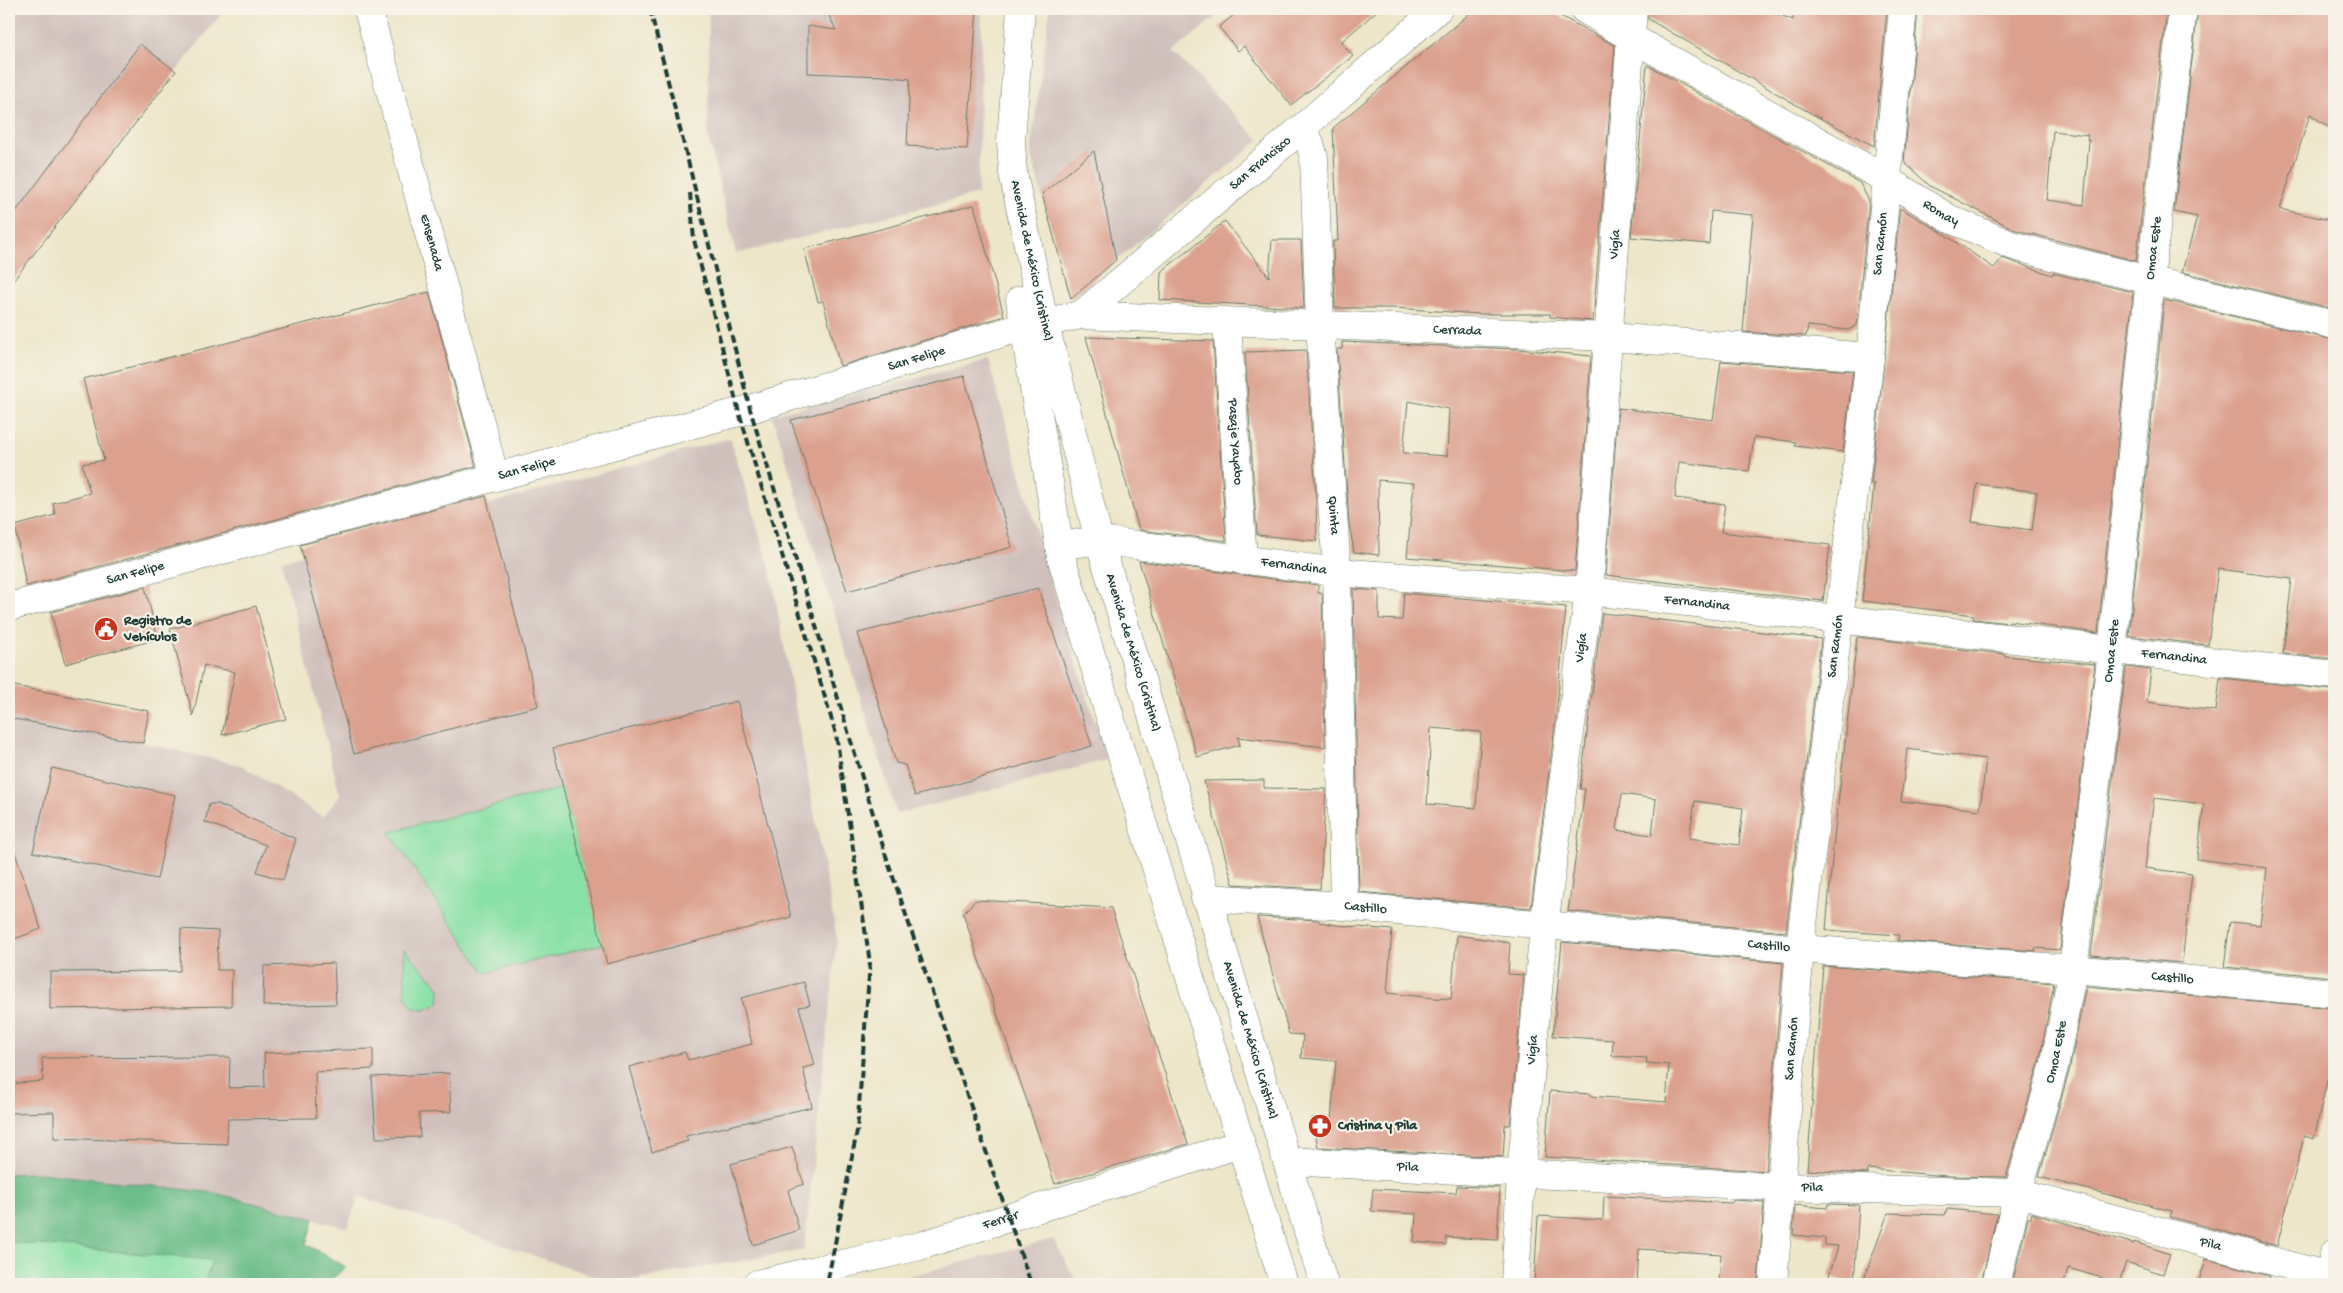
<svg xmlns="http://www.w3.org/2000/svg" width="2343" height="1293" font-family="'Gochi Hand',sans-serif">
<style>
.industrial{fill:#d0c0bc}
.green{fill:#87e0a5;stroke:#538e6c}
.forest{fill:#6dbe8a;stroke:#467e5f}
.building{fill:#dca08e;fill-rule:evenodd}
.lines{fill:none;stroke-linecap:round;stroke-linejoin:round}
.minor-casing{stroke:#677868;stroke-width:29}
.major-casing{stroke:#677868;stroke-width:29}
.minor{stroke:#fff;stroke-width:28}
.major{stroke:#fff;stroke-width:28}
.rail{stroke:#1f3d34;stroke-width:4;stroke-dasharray:8 4;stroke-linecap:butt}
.labels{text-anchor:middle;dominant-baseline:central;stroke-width:4.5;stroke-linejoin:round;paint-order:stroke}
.street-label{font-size:14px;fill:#1f3d34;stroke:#f7f3e8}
.poi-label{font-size:14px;font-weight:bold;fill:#1f3d34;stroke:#f7f3e8;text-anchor:start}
</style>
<rect width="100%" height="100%" fill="#f7f3e8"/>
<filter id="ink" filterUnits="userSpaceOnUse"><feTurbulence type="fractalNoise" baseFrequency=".02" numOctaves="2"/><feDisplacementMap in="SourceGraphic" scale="10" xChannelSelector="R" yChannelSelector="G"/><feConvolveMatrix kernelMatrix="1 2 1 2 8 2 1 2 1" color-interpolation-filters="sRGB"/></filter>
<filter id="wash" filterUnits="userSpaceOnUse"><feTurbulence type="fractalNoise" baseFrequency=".0096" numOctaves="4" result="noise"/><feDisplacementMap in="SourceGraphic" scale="20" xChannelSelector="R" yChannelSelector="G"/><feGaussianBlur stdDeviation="1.12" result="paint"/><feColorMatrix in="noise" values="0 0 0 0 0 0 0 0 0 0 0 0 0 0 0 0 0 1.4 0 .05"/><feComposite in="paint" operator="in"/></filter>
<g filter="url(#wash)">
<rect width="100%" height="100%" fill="#ede6c9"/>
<g class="industrial">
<path d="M 9,9 L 225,9 L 9,286 Z"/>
<path d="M 709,9 L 982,9 L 978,194 L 736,254 L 708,136 Z"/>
<path d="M 1050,9 L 1225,9 L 1173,52 L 1259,140 L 1071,299 L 1030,152 Z"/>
<path d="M 988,360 L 1051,582 L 1107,760 L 897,814 L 772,415 Z"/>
<path d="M 730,438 L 770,568 L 837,939 L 804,1250 L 614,1283 L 359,1196 L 347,1228 L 215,1193 L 40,1173 L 9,1174 L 9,718 L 143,743 L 241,765 L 323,817 L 340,795 L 281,561 Z"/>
<path d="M 1053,1239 L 1078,1284 L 879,1284 L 990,1255 Z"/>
</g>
<g class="green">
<path d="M 563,788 L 603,944 L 485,973 L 389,832 Z"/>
<path d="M 404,949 L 440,988 L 439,1003 L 425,1010 L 413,1008 L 405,995 Z"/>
<path d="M 9,1242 L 213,1260 L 204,1284 L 9,1284 Z"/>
</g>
<path class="forest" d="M 40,1173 L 215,1193 L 314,1219 L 306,1244 L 346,1267 L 326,1284 L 268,1284 L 260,1280 L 253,1284 L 204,1284 L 212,1260 L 9,1242 L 9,1174 Z"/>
<g id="blocks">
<g class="building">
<path d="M 826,9 L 977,9 L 967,149 L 907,146 L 910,79 L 883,76 L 808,73 L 808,26 L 836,30 Z"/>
<path d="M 1241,9 L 1379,9 L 1341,42 L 1353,56 L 1291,105 L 1244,46 L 1238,51 L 1219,27 Z"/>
<path d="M 1475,9 L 1548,9 L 1615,46 L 1593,321 L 1550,317 L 1550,314 L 1479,314 L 1395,308 L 1335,308 L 1333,241 L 1338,241 L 1333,128 Z"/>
<path d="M 1648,9 L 1765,9 L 1793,20 L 1794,9 L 1887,9 L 1874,146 L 1814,115 L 1648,19 Z"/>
<path d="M 1918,9 L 2167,9 L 2136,261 L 2016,230 L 1930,186 L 1904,162 ZM 2053,131 L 2088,135 L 2087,140 L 2089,140 L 2084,205 L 2047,200 Z"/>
<path d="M 2198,9 L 2334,9 L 2334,131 L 2310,114 L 2280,209 L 2334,221 L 2334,309 L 2182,272 L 2197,217 L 2174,212 Z"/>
<path d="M 140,44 L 176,71 L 9,286 L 9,221 Z"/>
<path d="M 1647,65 L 1860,183 L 1869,201 L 1857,325 L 1848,330 L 1808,326 L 1806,336 L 1743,332 L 1753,215 L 1711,211 L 1709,244 L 1631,237 Z"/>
<path d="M 1094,151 L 1116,260 L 1071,299 L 1042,194 Z"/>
<path d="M 974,205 L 1004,316 L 840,366 L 823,301 L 818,302 L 804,249 Z"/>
<path d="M 1900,208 L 1941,232 L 1994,268 L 2002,258 L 2052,275 L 2053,273 L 2133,292 L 2098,633 L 2009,621 L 2009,623 L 1973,619 L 1974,615 L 1862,601 L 1874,484 L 1871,484 ZM 1977,484 L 2037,492 L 2032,530 L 1972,522 Z"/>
<path d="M 1225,221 L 1269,277 L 1272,240 L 1301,240 L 1304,308 L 1160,300 L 1161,272 Z"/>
<path d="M 429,292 L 476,466 L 26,586 L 15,526 L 55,515 L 53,503 L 90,493 L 82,464 L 104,460 L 83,379 Z"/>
<path d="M 2164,300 L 2334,340 L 2334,659 L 2283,654 L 2292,579 L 2218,569 L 2208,645 L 2129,636 Z"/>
<path d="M 1086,337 L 1213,341 L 1226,541 L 1139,530 Z"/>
<path d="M 1342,342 L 1518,349 L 1591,356 L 1575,571 L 1407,557 L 1414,483 L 1378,480 L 1379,555 L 1354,552 L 1349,523 L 1337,349 L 1342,349 ZM 1408,401 L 1449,409 L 1447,456 L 1403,453 Z"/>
<path d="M 1306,350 L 1316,499 L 1317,541 L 1257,535 L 1245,352 Z"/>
<path d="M 1721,361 L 1853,371 L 1843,452 L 1795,446 L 1796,442 L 1754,437 L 1749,471 L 1679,462 L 1675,498 L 1725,504 L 1721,532 L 1830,545 L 1823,601 L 1606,575 L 1618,408 L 1713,420 Z"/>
<path d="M 964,376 L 1012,547 L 847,591 L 791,420 Z"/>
<path d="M 486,496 L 538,706 L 354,754 L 300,545 Z"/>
<path d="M 1139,561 L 1318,585 L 1318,593 L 1322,593 L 1325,747 L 1238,737 L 1240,745 L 1197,757 Z"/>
<path d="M 145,587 L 158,639 L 65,664 L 51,612 Z"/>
<path d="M 1038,588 L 1092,746 L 915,796 L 905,765 L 896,763 L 858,633 Z"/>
<path d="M 1353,589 L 1379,591 L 1379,619 L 1402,620 L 1404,593 L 1566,607 L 1556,717 L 1531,908 L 1359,892 ZM 1431,728 L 1481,732 L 1476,808 L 1427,804 Z"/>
<path d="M 256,606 L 286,719 L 222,735 L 235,672 L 204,665 L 193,716 L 170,629 Z"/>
<path d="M 1602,613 L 1821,639 L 1786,932 L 1568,911 L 1585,789 L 1580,789 ZM 1622,794 L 1656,799 L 1652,835 L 1617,830 ZM 1695,801 L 1743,808 L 1739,845 L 1689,838 Z"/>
<path d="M 1857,637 L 2005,654 L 2005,656 L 2095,664 L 2060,950 L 2035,948 L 2036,951 L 1898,941 L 1899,935 L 1826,930 L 1833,847 ZM 1907,749 L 1986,759 L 1980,810 L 1901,801 Z"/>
<path d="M 2126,667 L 2151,670 L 2147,702 L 2216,711 L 2220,678 L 2334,690 L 2334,977 L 2224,967 L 2230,922 L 2260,925 L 2267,868 L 2197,859 L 2204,804 L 2154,798 L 2145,868 L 2192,874 L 2182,963 L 2091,955 Z"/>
<path d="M 9,685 L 149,711 L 143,743 L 9,718 Z"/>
<path d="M 737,701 L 791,917 L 607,964 L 553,748 Z"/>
<path d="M 52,768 L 175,795 L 157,879 L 33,852 Z"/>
<path d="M 1264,780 L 1264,788 L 1326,789 L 1320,889 L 1233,884 L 1204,781 Z"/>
<path d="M 209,804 L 218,804 L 296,839 L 283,880 L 257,872 L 266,845 L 205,822 Z"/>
<path d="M 12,844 L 41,929 L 9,941 L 9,845 Z"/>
<path d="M 976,900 L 1111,908 L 1188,1144 L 1055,1184 L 963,913 Z"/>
<path d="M 1257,917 L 1319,920 L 1319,922 L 1336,925 L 1392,930 L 1387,993 L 1434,998 L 1451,999 L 1457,935 L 1510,943 L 1508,974 L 1524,975 L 1510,1125 L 1505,1125 L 1503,1157 L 1318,1147 L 1312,1118 L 1331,1120 L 1336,1061 L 1301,1058 L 1303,1035 L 1289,1034 Z"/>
<path d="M 181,929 L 218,931 L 217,970 L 232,970 L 231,1006 L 50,1009 L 50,972 L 180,971 Z"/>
<path d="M 1562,942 L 1783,963 L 1766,1171 L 1545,1157 L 1550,1091 L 1590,1094 L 1590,1096 L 1666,1102 L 1669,1065 L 1646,1063 L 1647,1058 L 1612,1056 L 1613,1040 L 1553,1036 Z"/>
<path d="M 334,963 L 336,1004 L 263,1006 L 264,966 Z"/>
<path d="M 1823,966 L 2054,983 L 2039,1063 L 2006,1177 L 1947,1176 L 1868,1169 L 1868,1174 L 1807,1170 Z"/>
<path d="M 804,982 L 810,1005 L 799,1007 L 815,1065 L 803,1068 L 812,1107 L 686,1136 L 688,1141 L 652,1152 L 629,1067 L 685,1052 L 688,1060 L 752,1044 L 741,998 Z"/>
<path d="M 2086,986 L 2334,1008 L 2334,1049 L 2314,1139 L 2304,1136 L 2277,1246 L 2170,1217 L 2172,1211 L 2039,1177 L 2069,1071 Z"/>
<path d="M 373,1049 L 373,1069 L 315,1072 L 316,1118 L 228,1119 L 227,1144 L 54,1138 L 54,1112 L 9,1113 L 9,1084 L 43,1081 L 42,1058 L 230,1057 L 229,1088 L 265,1087 L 264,1053 Z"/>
<path d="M 449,1073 L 451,1112 L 419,1113 L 420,1137 L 376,1138 L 372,1077 Z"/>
<path d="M 792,1147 L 804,1184 L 788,1190 L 799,1230 L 753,1245 L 731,1164 Z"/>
<path d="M 1457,1186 L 1500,1188 L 1497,1240 L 1446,1237 L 1446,1245 L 1414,1242 L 1416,1214 L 1371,1211 L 1373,1189 L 1456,1193 Z"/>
<path d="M 1604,1196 L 1731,1203 L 1734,1200 L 1764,1202 L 1758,1284 L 1719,1284 L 1721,1254 L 1639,1249 L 1637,1284 L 1534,1284 L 1538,1216 L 1603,1220 Z"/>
<path d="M 1828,1204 L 1859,1205 L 1854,1284 L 1829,1276 L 1838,1246 L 1825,1245 L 1825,1238 L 1793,1235 L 1795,1205 L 1827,1208 Z"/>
<path d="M 1947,1209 L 1997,1214 L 1981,1284 L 1862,1284 L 1888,1213 L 1945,1215 Z"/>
<path d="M 2032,1213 L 2134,1244 L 2134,1242 L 2170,1254 L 2163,1274 L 2126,1262 L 2119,1283 L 2068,1268 L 2064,1284 L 2012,1284 L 2028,1218 L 2031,1218 Z"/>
<path d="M 2206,1259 L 2270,1276 L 2268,1284 L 2198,1284 Z"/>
</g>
</g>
</g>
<g filter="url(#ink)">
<use href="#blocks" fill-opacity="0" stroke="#677868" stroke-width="1"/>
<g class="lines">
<g class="minor-casing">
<g id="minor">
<path id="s1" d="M 368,9 L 495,477"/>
<path id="s2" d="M 1584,9 L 1630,37 L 1886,179 L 1948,218 L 2011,245 L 2055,257 L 2334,325"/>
<path id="s3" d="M 1301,129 L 1310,143 L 1314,158 L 1320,325 L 1337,572 L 1344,906"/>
<path id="s4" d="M 1081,315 L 1301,129 L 1438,9"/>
<path id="s5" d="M 1227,322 L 1243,561"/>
<path id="s6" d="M 1060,546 L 1099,540 L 1337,572 L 1589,591 L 2334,675"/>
<path id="s7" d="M 9,607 L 750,409 L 1026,326 L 1081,315 L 1609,337 L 1870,357"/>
<path id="s8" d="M 1205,898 L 1344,906 L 1800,949 L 2073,969 L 2334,993"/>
<path id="s9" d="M 1287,1161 L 1782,1187 L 2018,1193 L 2329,1276"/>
<path id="s10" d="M 757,1284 L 920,1246 L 1240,1144"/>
<path id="s11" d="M 1515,1284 L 1521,1175 L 1544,926 L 1589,591 L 1633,9"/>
<path id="s12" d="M 1773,1284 L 1800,949 L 1870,357 L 1903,9"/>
<path id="s13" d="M 1996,1284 L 2018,1193 L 2054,1067 L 2073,969 L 2112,651 L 2150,279 L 2183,9"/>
</g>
</g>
<g class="major-casing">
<g id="major">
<path id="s14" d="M 1021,9 L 1011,141 L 1013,173 L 1044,321 L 1099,540 L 1324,1284"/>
<path d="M 1020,300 L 1061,557 L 1284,1284"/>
<path d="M 2327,1284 L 2334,1254"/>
</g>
</g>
<use href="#minor" class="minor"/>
<use href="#major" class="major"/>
<g class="rail">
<path d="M 650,9 L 750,409 L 885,853 L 1031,1284"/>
<path d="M 690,193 L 694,240 L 739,412 L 836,734 L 870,963 L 857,1131 L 827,1284"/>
</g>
</g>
</g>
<defs>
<g id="civic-disc" transform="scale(1.25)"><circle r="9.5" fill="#c8321e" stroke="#f7f3e8"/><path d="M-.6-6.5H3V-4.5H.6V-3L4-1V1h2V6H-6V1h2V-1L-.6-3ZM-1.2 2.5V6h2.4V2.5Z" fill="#fff"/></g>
<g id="pharmacy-disc" transform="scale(1.25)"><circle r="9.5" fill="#c8321e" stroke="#f7f3e8"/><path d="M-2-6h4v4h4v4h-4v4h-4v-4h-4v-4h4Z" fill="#fff"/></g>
</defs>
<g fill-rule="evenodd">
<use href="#civic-disc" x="106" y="629"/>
<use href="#pharmacy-disc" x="1320" y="1126"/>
</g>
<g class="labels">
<g class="street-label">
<text stroke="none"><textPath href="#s4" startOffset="235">San Francisco</textPath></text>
<text stroke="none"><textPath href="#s2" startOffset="411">Romay</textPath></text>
<text stroke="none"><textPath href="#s1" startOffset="242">Ensenada</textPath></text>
<text stroke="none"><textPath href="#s11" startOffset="1045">Vigía</textPath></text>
<text stroke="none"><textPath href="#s12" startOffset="1046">San Ramón</textPath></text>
<text stroke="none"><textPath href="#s13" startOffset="1050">Omoa Este</textPath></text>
<text stroke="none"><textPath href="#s14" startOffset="254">Avenida de México (Cristina)</textPath></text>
<text stroke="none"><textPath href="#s7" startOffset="1488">Cerrada</textPath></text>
<text stroke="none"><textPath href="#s7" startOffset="941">San Felipe</textPath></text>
<text stroke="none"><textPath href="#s5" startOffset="120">Pasaje Yayabo</textPath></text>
<text stroke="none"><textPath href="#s7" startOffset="536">San Felipe</textPath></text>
<text stroke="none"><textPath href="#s3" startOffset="390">Quinta</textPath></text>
<text stroke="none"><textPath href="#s6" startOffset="236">Fernandina</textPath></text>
<text stroke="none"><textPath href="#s7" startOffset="131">San Felipe</textPath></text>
<text stroke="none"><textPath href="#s6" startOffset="641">Fernandina</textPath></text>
<text stroke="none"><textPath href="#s12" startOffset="641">San Ramón</textPath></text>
<text stroke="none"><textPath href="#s11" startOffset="640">Vigía</textPath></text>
<text stroke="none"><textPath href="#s13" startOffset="645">Omoa Este</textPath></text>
<text stroke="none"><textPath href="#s14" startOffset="659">Avenida de México (Cristina)</textPath></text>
<text stroke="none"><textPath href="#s6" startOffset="1121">Fernandina</textPath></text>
<text stroke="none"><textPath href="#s8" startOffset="161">Castillo</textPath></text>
<text stroke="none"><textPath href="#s8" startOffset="566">Castillo</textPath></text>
<text stroke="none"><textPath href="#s8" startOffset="971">Castillo</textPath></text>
<text stroke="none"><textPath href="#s14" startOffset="1064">Avenida de México (Cristina)</textPath></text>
<text stroke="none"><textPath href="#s11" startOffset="235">Vigía</textPath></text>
<text stroke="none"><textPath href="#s12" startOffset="236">San Ramón</textPath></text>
<text stroke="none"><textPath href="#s13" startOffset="240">Omoa Este</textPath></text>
<text stroke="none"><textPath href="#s9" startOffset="121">Pila</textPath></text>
<text stroke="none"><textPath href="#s9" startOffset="526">Pila</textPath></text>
<text stroke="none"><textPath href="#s10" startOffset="252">Ferrer</textPath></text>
<text stroke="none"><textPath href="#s9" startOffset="931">Pila</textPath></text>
</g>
<g class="poi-label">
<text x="124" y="621">Registro de<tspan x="124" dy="16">Vehículos</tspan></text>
<text x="1338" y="1126">Cristina y Pila</text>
</g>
</g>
<rect width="2343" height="1293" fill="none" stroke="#f7f3e8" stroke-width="30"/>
</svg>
